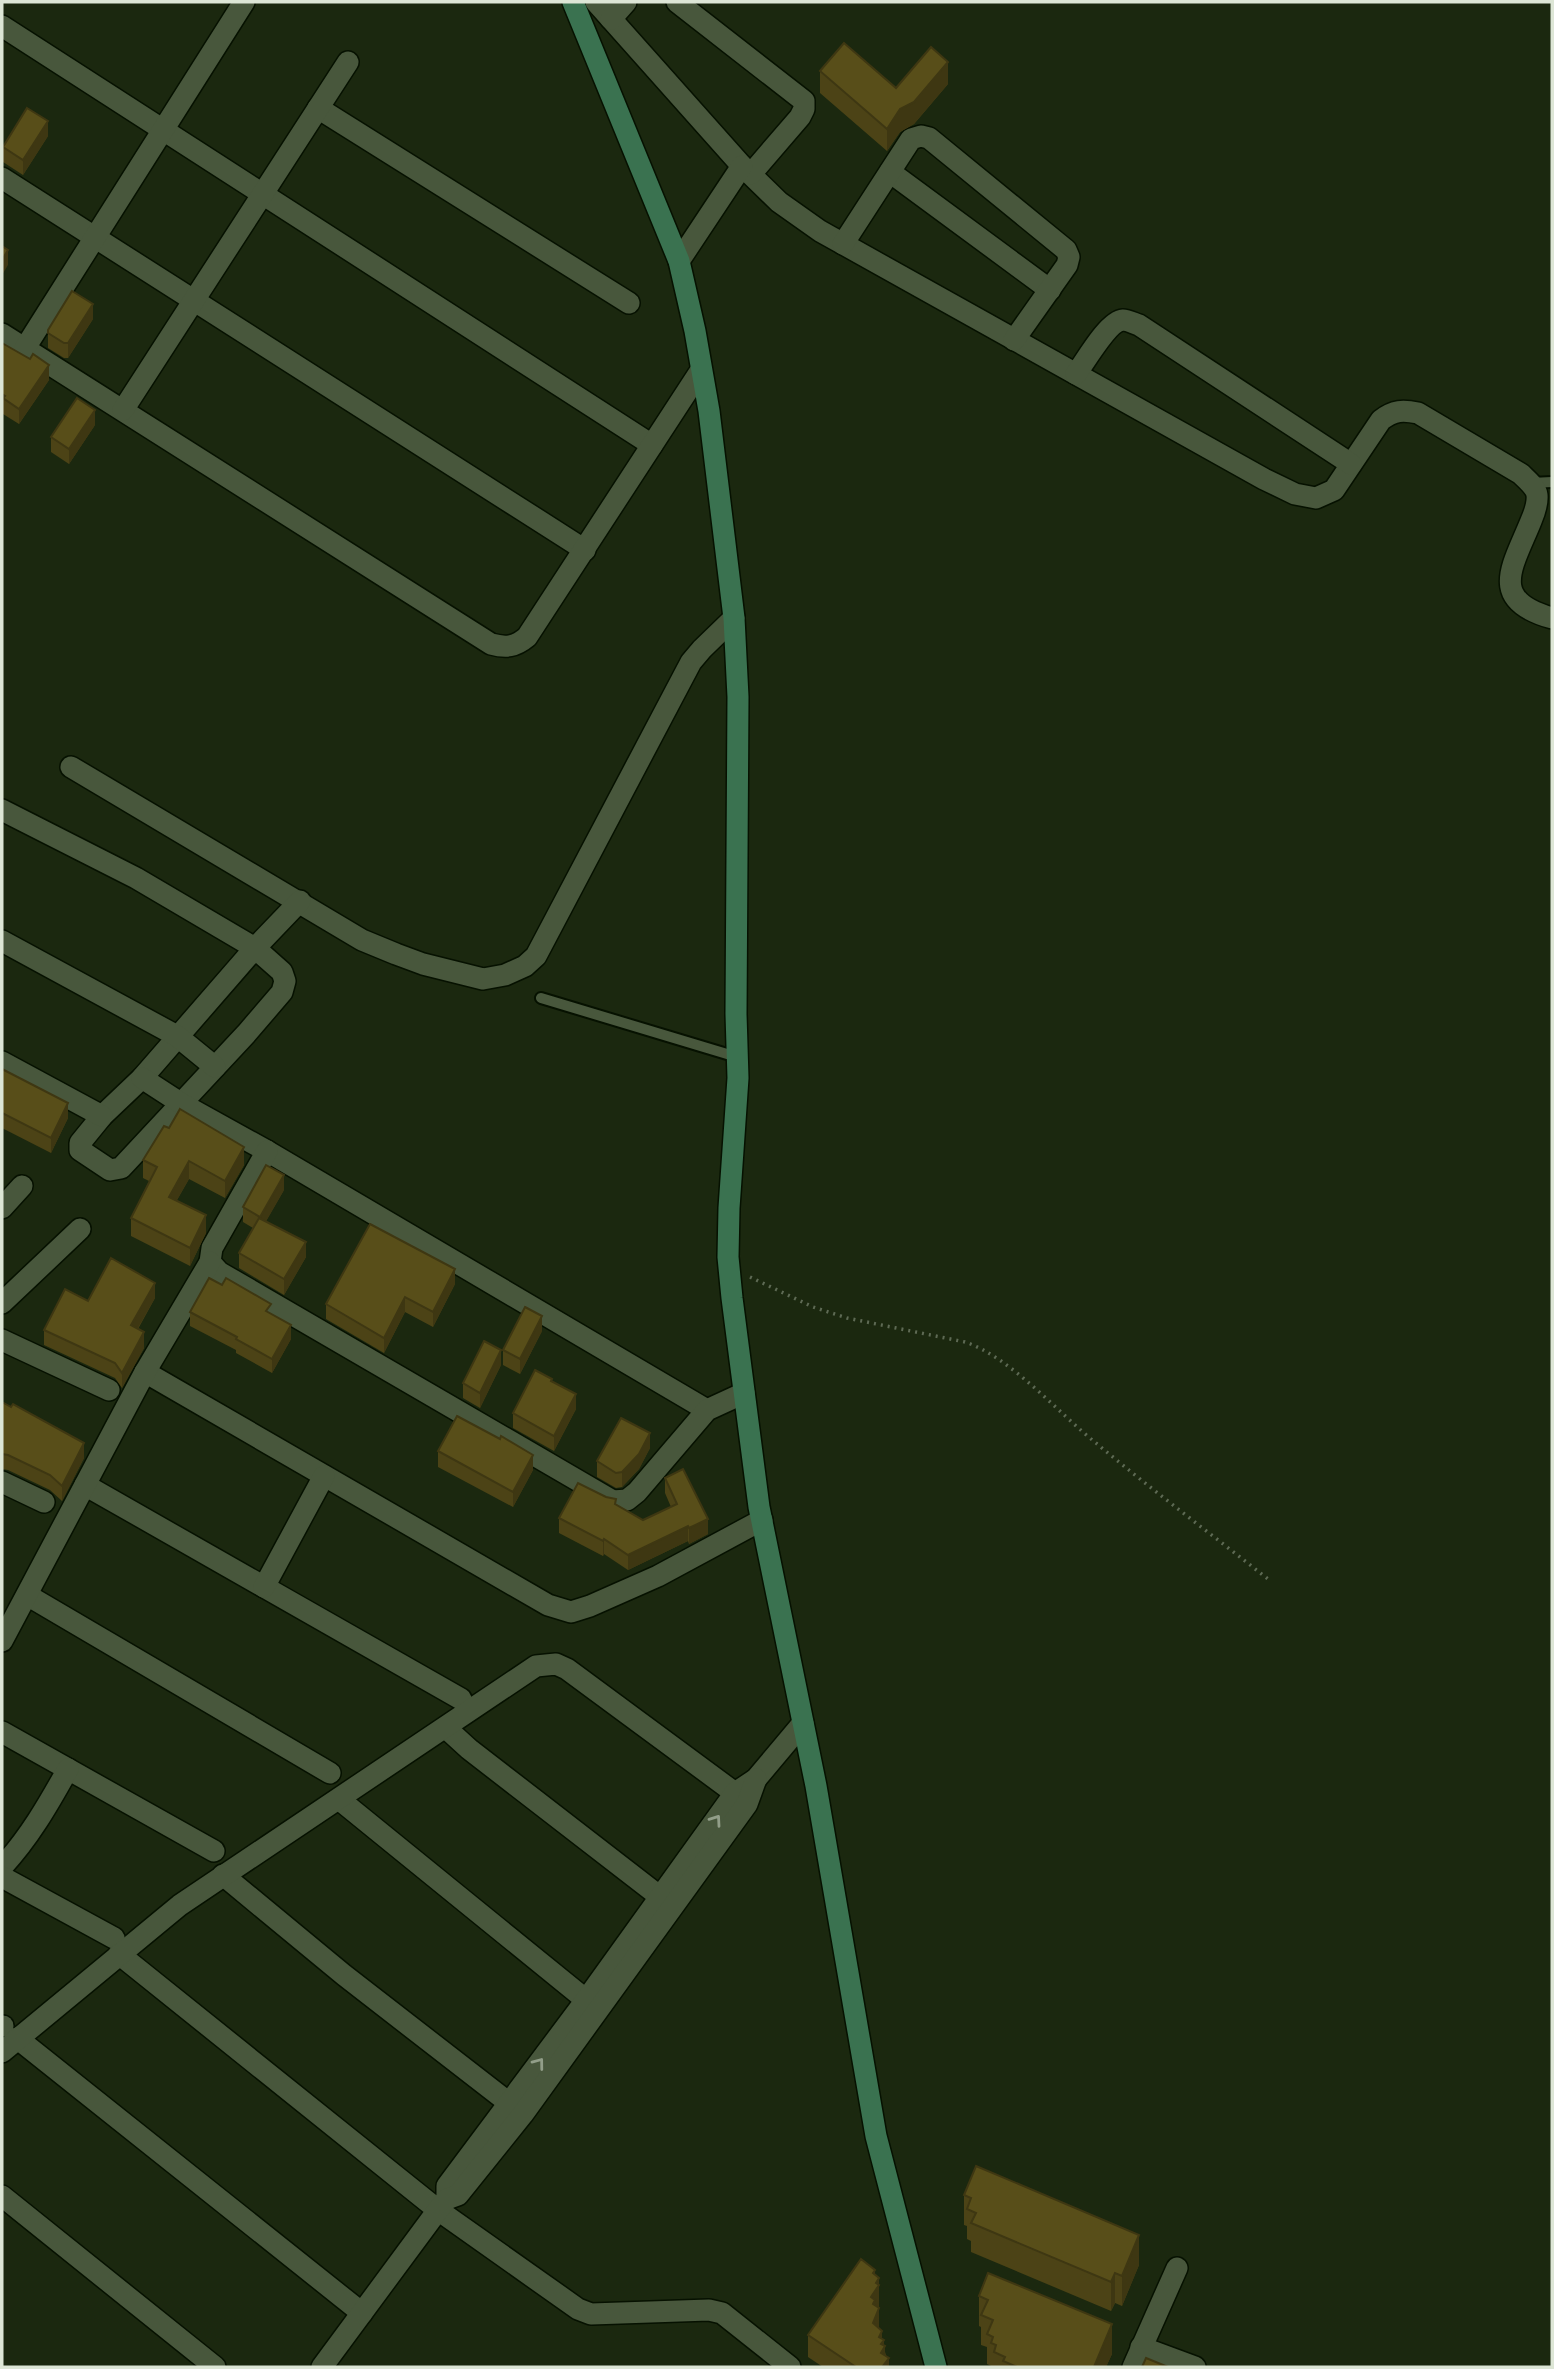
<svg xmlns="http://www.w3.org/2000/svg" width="1554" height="2369" font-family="'Noto Sans',sans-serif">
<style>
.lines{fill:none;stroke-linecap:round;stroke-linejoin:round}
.lane-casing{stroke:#061100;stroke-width:14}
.street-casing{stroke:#061100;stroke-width:24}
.secondary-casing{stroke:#061100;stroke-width:24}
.path{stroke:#5e6a54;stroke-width:3.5;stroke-dasharray:2 5;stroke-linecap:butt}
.lane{stroke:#48573c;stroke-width:10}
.street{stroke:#48573c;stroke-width:21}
.secondary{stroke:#3a7250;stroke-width:21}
.wall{fill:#4c4316}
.shaded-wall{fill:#3e3712}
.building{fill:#584e19;stroke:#3e3712;stroke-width:2}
.oneway{stroke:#929e89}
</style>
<rect width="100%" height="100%" fill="#1b280f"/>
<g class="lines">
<g class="lane-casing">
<g id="lane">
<path d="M 1531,483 L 1552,482"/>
<path d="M 541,998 L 737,1057"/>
</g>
</g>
<g class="street-casing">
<g id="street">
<path d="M 596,2 L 742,166 L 779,202 L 820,231 L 1264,479 L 1295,494 L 1316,498 L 1334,490 L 1381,420 C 1394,410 1403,410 1418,413 L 1521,474 C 1527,480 1536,487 1537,495 C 1538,504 1534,514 1531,521 C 1513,566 1487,600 1552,618"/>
<path d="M 677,2 L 804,101 L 804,109 L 800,117 L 751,174"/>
<path d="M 611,19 L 626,2"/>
<path d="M 2,26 L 652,445"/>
<path d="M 318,108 L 629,303"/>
<path d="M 890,172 L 1050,290"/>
<path d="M 2,178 L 585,550"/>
<path d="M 843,244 L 911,139 L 921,136 L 929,138 L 1066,250 L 1069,257 L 1067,265 L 1014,340"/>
<path d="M 679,261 L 742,166"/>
<path d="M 2,334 L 491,644 C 506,648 515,647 527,637 L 701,370"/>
<path d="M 25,348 L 244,2"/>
<path d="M 1076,374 C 1085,362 1108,321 1123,320 C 1128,320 1135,324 1139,325 L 1351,464"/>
<path d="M 123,410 L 348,62"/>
<path d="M 71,767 L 362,940 L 396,954 L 423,964 L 483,979 L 505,975 L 525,966 L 536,956 L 691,662 L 702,649 L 734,618"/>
<path d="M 2,810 L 136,878 L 255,948 L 282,972 L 285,981 L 282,992 L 246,1034 L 121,1168 L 110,1170 L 80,1150 L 80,1143 L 102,1116 L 142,1078 L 255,948 L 300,901"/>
<path d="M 2,941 L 177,1036 L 215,1067"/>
<path d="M 2,1062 L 102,1116"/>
<path d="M 142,1078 L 182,1104 L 267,1151 L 707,1410"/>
<path d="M 267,1151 L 212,1248 L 210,1262 L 219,1272 L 613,1501 L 627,1500 L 637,1492 L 707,1410 L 744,1393"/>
<path d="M 2,1208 L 22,1186"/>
<path d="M 2,1303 L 80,1229"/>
<path d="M 2,1340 L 109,1390"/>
<path d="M 145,1372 L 548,1605 L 571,1612 L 590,1606 L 658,1576 L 762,1520"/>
<path d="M 2,1482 L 44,1502"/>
<path d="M 85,1485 L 461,1699"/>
<path d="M 264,1587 L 324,1476"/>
<path d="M 27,1595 L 330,1773"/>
<path d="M 2,1641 L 145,1372 L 210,1262"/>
<path d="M 446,1728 L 469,1749 L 672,1906"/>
<path d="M 2,1732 L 214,1851"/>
<path d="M 340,1800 L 596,2008"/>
<path d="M 2,1867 C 29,1838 48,1805 68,1769"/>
<path d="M 223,1875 L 344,1975 L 518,2110"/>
<path d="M 2,1877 L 114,1938"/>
<path d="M 119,1954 L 438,2210 L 578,2309 L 591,2314 L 709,2310 L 722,2313 L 790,2367"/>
<path d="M 2,2026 L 3,2026"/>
<path d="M 17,2038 L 362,2313"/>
<path d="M 2,2052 L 180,1905 L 536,1666 L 556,1664 L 567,1669 L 735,1793"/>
<path d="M 2,2196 L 215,2367"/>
<path d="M 447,2199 L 447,2186 L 586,2000 L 735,1793 L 756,1779 L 803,1723"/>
<path d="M 1141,2347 L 1195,2367"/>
<path d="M 322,2367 L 438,2210 L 447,2199 L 458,2195 L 523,2114 L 747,1804 L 756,1779"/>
<path d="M 1133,2367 L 1177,2268"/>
</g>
</g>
<g class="secondary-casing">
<path id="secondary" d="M 573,2 L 679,261 L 695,331 L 709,411 L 734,618 L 738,697 L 736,1014 L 738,1078 L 729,1208 L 728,1257 L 732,1298 L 759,1507 L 816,1786 L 876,2136 L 936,2367"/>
</g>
<path class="path" d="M 750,1277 L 813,1307 L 847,1318 L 965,1342 C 1012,1358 1057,1412 1096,1443 C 1152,1490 1211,1534 1268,1579"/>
<use href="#lane" class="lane"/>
<use href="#street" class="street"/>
<use href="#secondary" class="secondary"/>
</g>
<g class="wall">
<path d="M 820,71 L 896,88 L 948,84 L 914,124 L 900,132 L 887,151 L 820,93 Z"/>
<path d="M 48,136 L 23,175 L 3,162 L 3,147 Z"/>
<path d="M 93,319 L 68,358 L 64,358 L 48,348 L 48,330 Z"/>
<path d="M 2,343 L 49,380 L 19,424 L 3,414 L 3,410 L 2,409 Z"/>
<path d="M 95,425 L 69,464 L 51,452 L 51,437 Z"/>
<path d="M 2,1069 L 68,1118 L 51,1153 L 2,1128 Z"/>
<path d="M 164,1126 L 244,1165 L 225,1198 L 189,1179 L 177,1200 L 206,1233 L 190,1266 L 131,1236 L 131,1218 L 149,1181 L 143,1178 L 143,1160 Z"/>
<path d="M 284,1190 L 266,1221 L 306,1257 L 284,1295 L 239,1268 L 239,1253 L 253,1228 L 243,1222 L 243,1207 Z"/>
<path d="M 455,1284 L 433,1327 L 405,1312 L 384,1353 L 326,1319 L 326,1304 Z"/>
<path d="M 155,1298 L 138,1329 L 144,1348 L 122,1388 L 115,1378 L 44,1345 L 44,1330 L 88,1301 Z"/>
<path d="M 190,1312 L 271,1314 L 291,1339 L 272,1373 L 236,1353 L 236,1350 L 190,1326 Z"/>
<path d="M 542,1331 L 520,1374 L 503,1365 L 503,1350 Z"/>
<path d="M 501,1365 L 480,1408 L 463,1398 L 463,1383 Z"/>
<path d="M 552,1382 L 576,1409 L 554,1451 L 513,1428 L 513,1413 Z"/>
<path d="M 2,1402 L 84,1458 L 62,1501 L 50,1490 L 8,1470 L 2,1469 Z"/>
<path d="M 500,1439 L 533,1470 L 513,1507 L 438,1467 L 438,1451 Z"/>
<path d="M 650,1448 L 639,1469 L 622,1487 L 616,1488 L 597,1477 L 597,1461 Z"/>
<path d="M 665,1478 L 708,1534 L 689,1544 L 688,1541 L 628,1570 L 604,1554 L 603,1556 L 559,1533 L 559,1518 L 616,1504 L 643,1520 L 671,1507 L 665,1493 Z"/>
<path d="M 964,2195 L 1139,2265 L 1122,2306 L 1115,2303 L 1111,2311 L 971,2252 L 971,2241 L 967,2239 L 967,2226 L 964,2225 Z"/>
<path d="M 875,2275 L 879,2308 L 879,2329 L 889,2367 L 823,2367 L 808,2357 L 808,2335 Z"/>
<path d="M 979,2296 L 1112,2354 L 1106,2367 L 991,2367 L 991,2366 L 987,2364 L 987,2347 L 981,2345 L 981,2327 L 979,2326 Z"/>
</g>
<g class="shaded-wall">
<path d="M 948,62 L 948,84 L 914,124 L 900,132 L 887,151 L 887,129 L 900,109 Z"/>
<path d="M 48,121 L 48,136 L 23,175 L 23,160 Z"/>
<path d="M 8,250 L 8,265 L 2,275 L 2,260 Z"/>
<path d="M 93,304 L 93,319 L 68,358 L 68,343 Z"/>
<path d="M 49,365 L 49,380 L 19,424 L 19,409 Z"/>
<path d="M 95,410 L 95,425 L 69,464 L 69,449 Z"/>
<path d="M 68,1103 L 68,1118 L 51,1153 L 51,1138 Z"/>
<path d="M 244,1147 L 244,1165 L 225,1198 L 225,1181 Z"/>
<path d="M 189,1161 L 189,1179 L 169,1214 L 169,1197 Z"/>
<path d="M 284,1175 L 284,1190 L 260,1232 L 260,1217 Z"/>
<path d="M 206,1215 L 206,1233 L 190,1266 L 190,1248 Z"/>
<path d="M 306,1242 L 306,1257 L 284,1295 L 284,1279 Z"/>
<path d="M 455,1269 L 455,1284 L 433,1327 L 433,1312 Z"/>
<path d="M 155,1283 L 155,1298 L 131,1340 L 131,1325 Z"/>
<path d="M 405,1297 L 405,1312 L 384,1353 L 384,1338 Z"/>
<path d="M 542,1316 L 542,1331 L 520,1374 L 520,1359 Z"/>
<path d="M 291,1325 L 291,1339 L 272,1373 L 272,1359 Z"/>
<path d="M 144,1332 L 144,1348 L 122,1388 L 122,1373 Z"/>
<path d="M 501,1350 L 501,1365 L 480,1408 L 480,1393 Z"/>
<path d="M 576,1394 L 576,1409 L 554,1451 L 554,1436 Z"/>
<path d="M 650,1433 L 650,1448 L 639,1469 L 622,1487 L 622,1472 Z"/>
<path d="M 84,1443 L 84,1458 L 62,1501 L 62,1486 Z"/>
<path d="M 533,1455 L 533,1470 L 513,1507 L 513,1492 Z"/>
<path d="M 708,1519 L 708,1534 L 689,1544 L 689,1528 Z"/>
<path d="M 688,1526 L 688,1541 L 628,1570 L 628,1555 Z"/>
<path d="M 604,1539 L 604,1554 L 603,1556 L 603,1541 Z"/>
<path d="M 1139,2235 L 1139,2265 L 1122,2306 L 1122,2276 Z"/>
<path d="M 875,2270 L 875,2290 L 876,2283 L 879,2278 L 879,2331 L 873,2345 L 871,2297 L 873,2273 Z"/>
<path d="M 1115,2273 L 1115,2303 L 1111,2311 L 1111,2282 Z"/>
<path d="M 1112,2324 L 1112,2354 L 1106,2367 L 1094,2367 Z"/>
<path d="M 882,2331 L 882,2342 L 884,2340 L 884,2349 L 885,2346 L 885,2363 L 889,2358 L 889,2367 L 881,2367 L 879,2337 Z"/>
</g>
<g class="building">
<path d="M 844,43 L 896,88 L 931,47 L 948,62 L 914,102 L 900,109 L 887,129 L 820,71 Z"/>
<path d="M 27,108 L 48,121 L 23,160 L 3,147 Z"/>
<path d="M 2,246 L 8,250 L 2,260 Z"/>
<path d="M 72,291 L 93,304 L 68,343 L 64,343 L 48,333 L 48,330 Z"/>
<path d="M 2,343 L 30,359 L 33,354 L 49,365 L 19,409 L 3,398 L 5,396 L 2,394 Z"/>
<path d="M 77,398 L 95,410 L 69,449 L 51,437 Z"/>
<path d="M 2,1069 L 68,1103 L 51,1138 L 2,1113 Z"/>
<path d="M 180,1109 L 244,1147 L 225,1181 L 189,1161 L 169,1197 L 206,1215 L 190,1248 L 131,1218 L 157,1167 L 143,1160 L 164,1126 L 169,1128 Z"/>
<path d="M 266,1165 L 284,1175 L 260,1217 L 243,1207 Z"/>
<path d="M 259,1218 L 306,1242 L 284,1279 L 239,1253 Z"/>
<path d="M 370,1224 L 455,1269 L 433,1312 L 405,1297 L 384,1338 L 326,1304 Z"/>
<path d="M 111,1258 L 155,1283 L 131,1325 L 144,1332 L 122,1373 L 115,1363 L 44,1330 L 65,1289 L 88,1301 Z"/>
<path d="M 209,1278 L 222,1285 L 226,1278 L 271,1304 L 266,1311 L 291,1325 L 272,1359 L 236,1339 L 237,1337 L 190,1312 Z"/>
<path d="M 525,1307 L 542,1316 L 520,1359 L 503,1350 Z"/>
<path d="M 484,1341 L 501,1350 L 480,1393 L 463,1383 Z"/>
<path d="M 535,1370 L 552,1379 L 551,1381 L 576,1394 L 554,1436 L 513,1413 Z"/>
<path d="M 2,1402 L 11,1407 L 13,1404 L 84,1443 L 62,1486 L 50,1475 L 8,1455 L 2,1454 Z"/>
<path d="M 457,1416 L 500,1439 L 501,1436 L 533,1455 L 513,1492 L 438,1451 Z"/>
<path d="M 621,1418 L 650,1433 L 639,1454 L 622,1472 L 616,1473 L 597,1461 Z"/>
<path d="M 683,1469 L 708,1519 L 689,1528 L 688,1526 L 628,1555 L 604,1539 L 603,1541 L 559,1518 L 578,1483 L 606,1497 L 616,1499 L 615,1504 L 643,1520 L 677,1504 L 665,1478 Z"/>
<path d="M 976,2166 L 1139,2235 L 1122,2276 L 1115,2273 L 1111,2282 L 971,2223 L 976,2213 L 967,2209 L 971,2198 L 964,2195 Z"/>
<path d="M 861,2259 L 875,2270 L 873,2273 L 879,2278 L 876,2283 L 879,2285 L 871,2297 L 875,2300 L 873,2304 L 879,2308 L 873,2323 L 882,2331 L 879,2337 L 884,2340 L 881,2344 L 885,2346 L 881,2353 L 889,2358 L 883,2366 L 885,2367 L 856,2367 L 808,2335 Z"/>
<path d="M 988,2273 L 1112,2324 L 1094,2367 L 1017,2367 L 1003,2361 L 1005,2357 L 994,2352 L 996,2345 L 991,2343 L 993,2337 L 987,2334 L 993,2320 L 981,2315 L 988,2300 L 979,2296 Z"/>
<path d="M 1146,2358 L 1168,2367 L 1142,2367 Z"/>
</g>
<defs><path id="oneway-chevron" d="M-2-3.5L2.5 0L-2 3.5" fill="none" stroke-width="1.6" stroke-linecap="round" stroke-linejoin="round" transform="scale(1.75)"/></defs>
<g class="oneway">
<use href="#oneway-chevron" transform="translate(716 1820) rotate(-55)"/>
<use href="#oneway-chevron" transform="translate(539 2063) rotate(-53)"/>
</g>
<rect width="1554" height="2369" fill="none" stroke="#dde6d6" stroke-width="7"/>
</svg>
